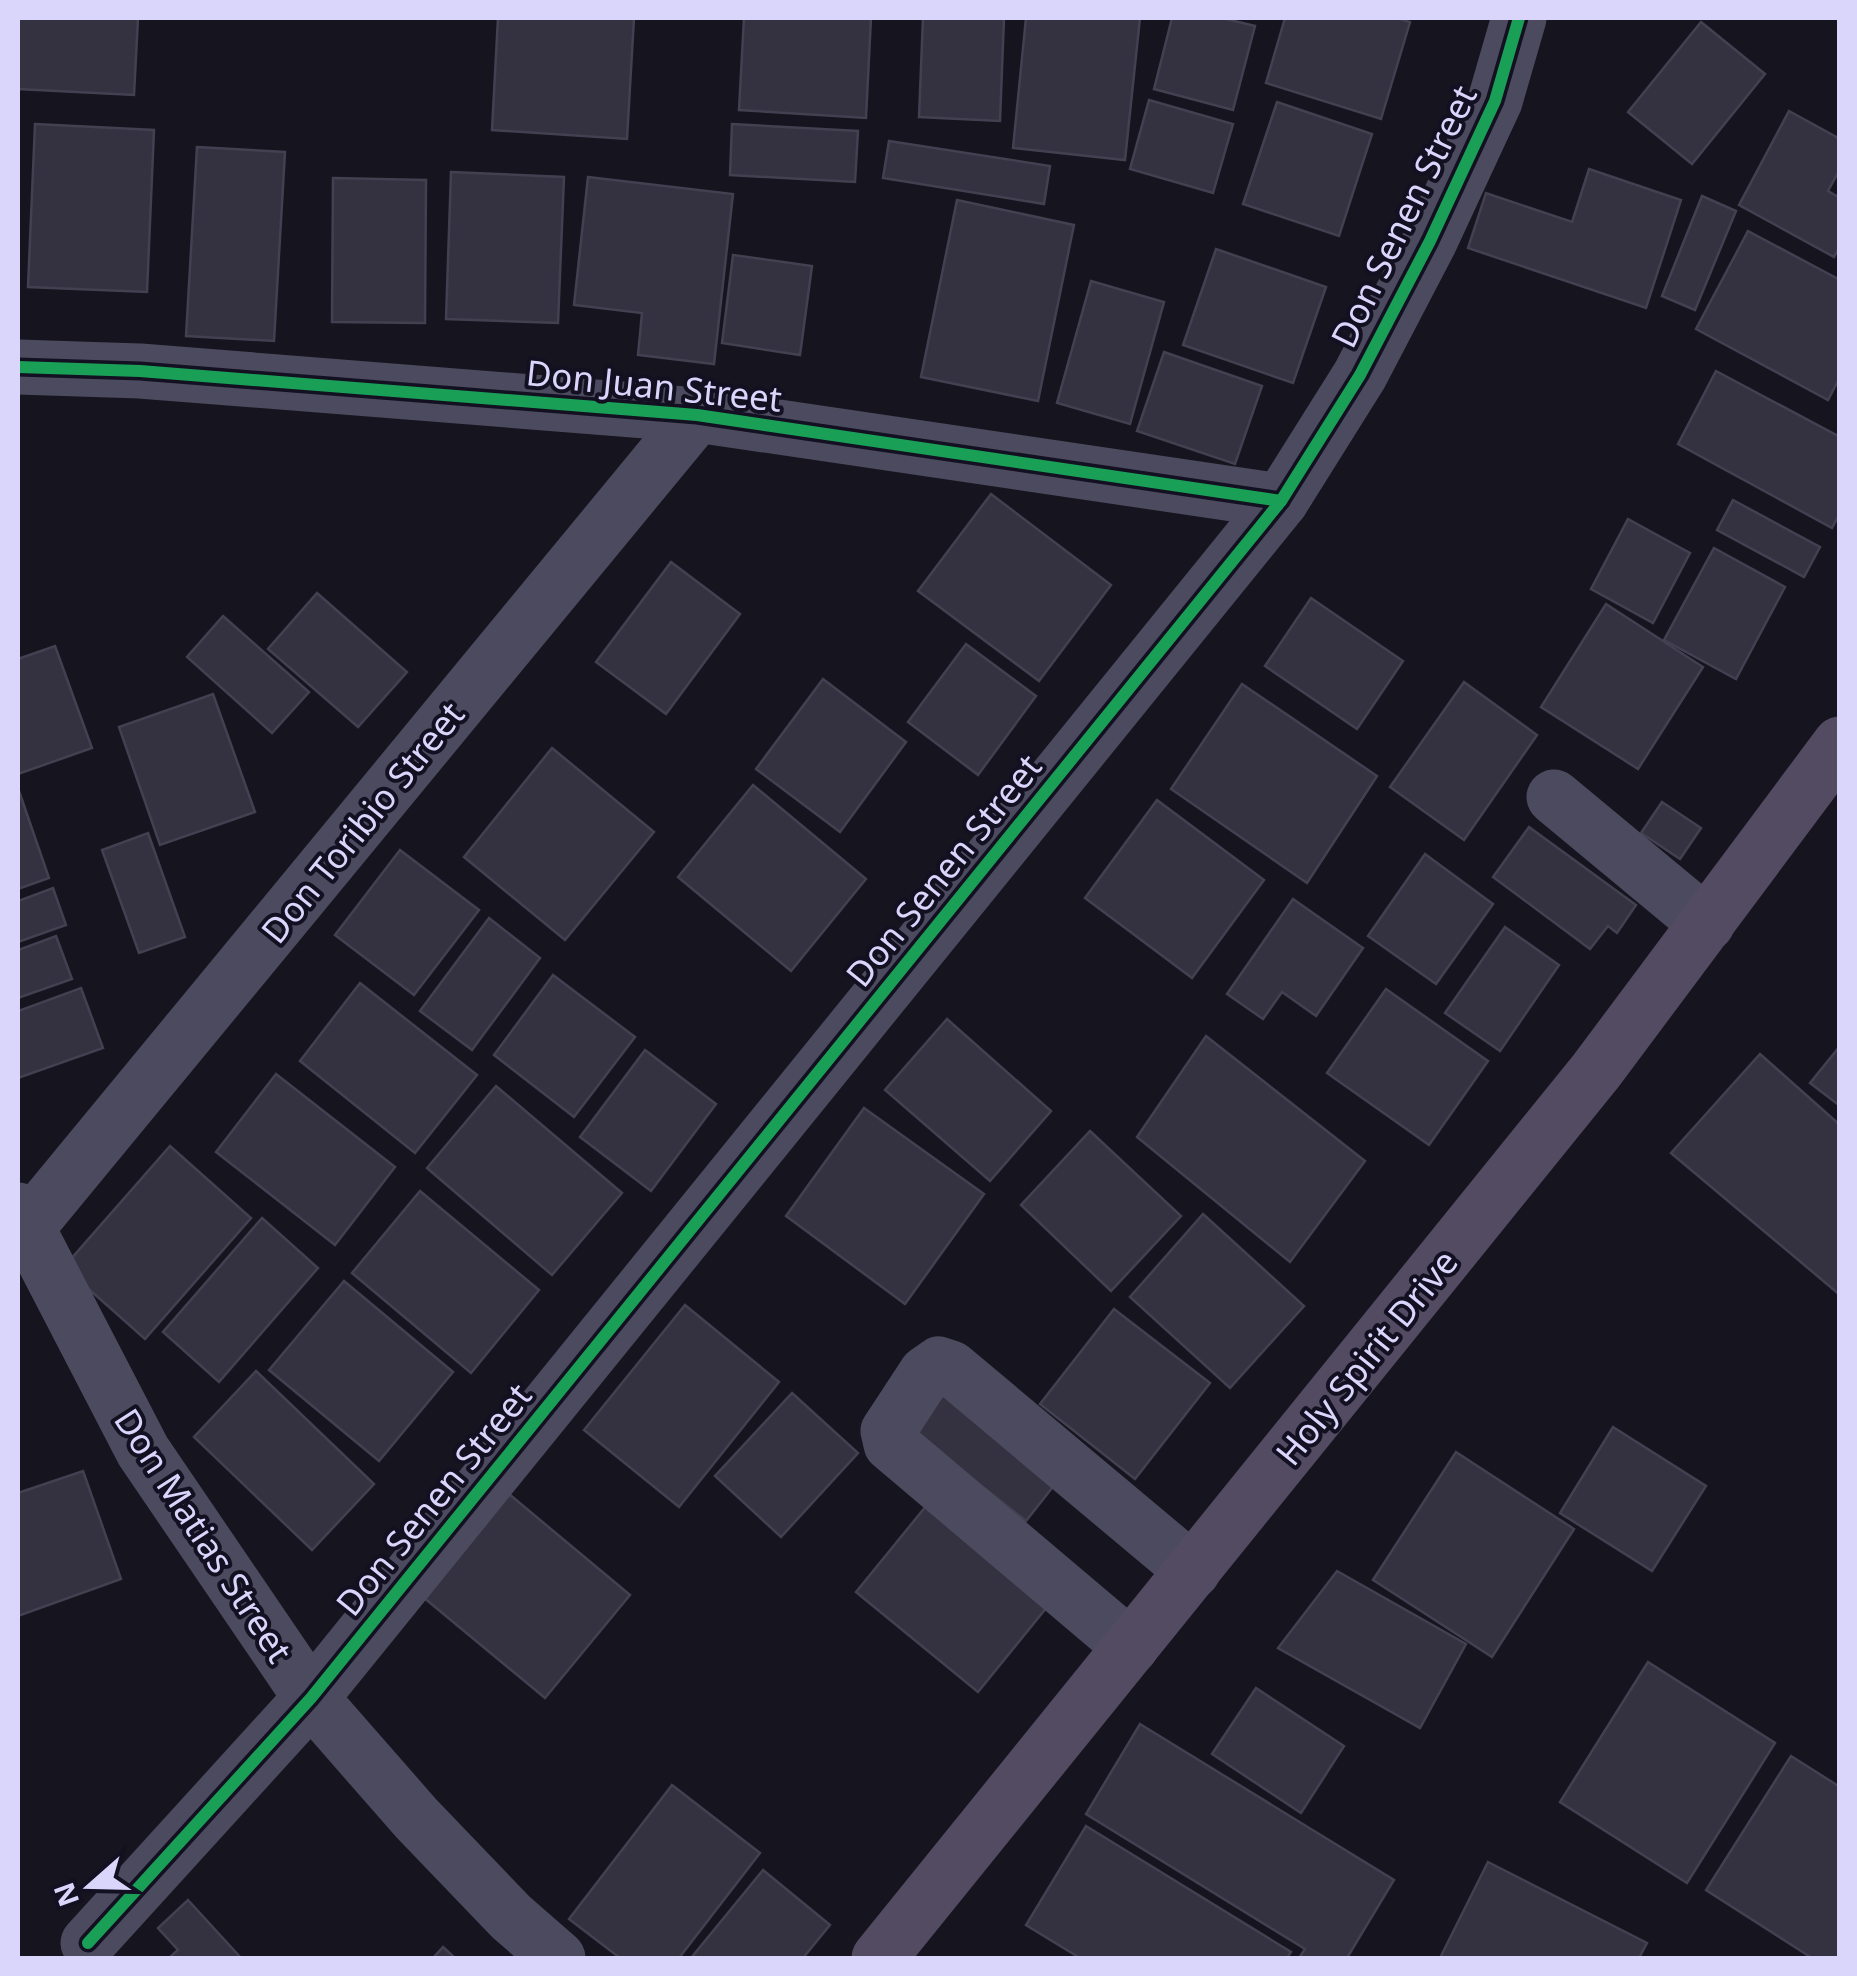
<svg xmlns="http://www.w3.org/2000/svg" width="1857" height="1976" font-family="'Noto Sans',sans-serif">
<style>
.building{fill:#343240;stroke:#434051;stroke-width:2.5}
.lines{fill:none;stroke-linecap:round;stroke-linejoin:round}
.minor{stroke:#4c4a5e;stroke-width:55}
.major{stroke:#534b62;stroke-width:55}
.cycleway-casing{stroke:#131022;stroke-width:19}
.cycleway{stroke:#1a9f57;stroke-width:12}
.labels{text-anchor:middle;dominant-baseline:central;stroke-width:8;stroke-linejoin:round;paint-order:stroke}
.street-label{font-size:35px;fill:#dad5fb;stroke:#131022}
</style>
<rect width="100%" height="100%" fill="#16141e"/>
<g class="building">
<path d="M 18,18 L 138,18 L 134,95 L 18,89 Z"/>
<path d="M 498,18 L 634,18 L 627,139 L 492,130 Z"/>
<path d="M 744,18 L 871,18 L 866,118 L 739,110 Z"/>
<path d="M 923,18 L 1004,18 L 1000,121 L 919,117 Z"/>
<path d="M 1026,18 L 1140,18 L 1125,160 L 1013,148 Z"/>
<path d="M 1172,18 L 1222,18 L 1255,26 L 1233,110 L 1154,89 Z"/>
<path d="M 1285,18 L 1397,18 L 1410,22 L 1381,119 L 1266,83 Z"/>
<path d="M 1701,22 L 1765,74 L 1692,164 L 1628,112 Z"/>
<path d="M 1149,100 L 1233,124 L 1213,193 L 1130,169 Z"/>
<path d="M 1277,102 L 1372,134 L 1339,236 L 1243,204 Z"/>
<path d="M 1789,111 L 1840,139 L 1840,169 L 1828,191 L 1840,198 L 1840,246 L 1834,257 L 1739,205 Z"/>
<path d="M 35,124 L 154,130 L 147,292 L 28,287 Z"/>
<path d="M 732,124 L 858,131 L 855,182 L 730,175 Z"/>
<path d="M 889,141 L 1050,166 L 1044,204 L 883,178 Z"/>
<path d="M 197,147 L 285,152 L 274,341 L 186,336 Z"/>
<path d="M 1589,169 L 1681,200 L 1646,308 L 1468,248 L 1486,193 L 1572,222 Z"/>
<path d="M 451,172 L 564,177 L 558,323 L 446,319 Z"/>
<path d="M 588,177 L 733,194 L 714,364 L 638,355 L 642,313 L 574,305 Z"/>
<path d="M 333,178 L 426,180 L 425,323 L 332,322 Z"/>
<path d="M 1702,196 L 1736,211 L 1695,310 L 1662,296 Z"/>
<path d="M 957,200 L 1074,225 L 1038,401 L 921,377 Z"/>
<path d="M 1748,231 L 1840,280 L 1840,377 L 1828,400 L 1696,329 Z"/>
<path d="M 1216,249 L 1326,287 L 1293,383 L 1183,345 Z"/>
<path d="M 733,255 L 812,266 L 800,355 L 722,343 Z"/>
<path d="M 1091,281 L 1164,302 L 1130,424 L 1057,403 Z"/>
<path d="M 1164,352 L 1262,386 L 1235,464 L 1137,431 Z"/>
<path d="M 1716,371 L 1840,437 L 1840,513 L 1832,528 L 1678,444 Z"/>
<path d="M 991,494 L 1111,585 L 1039,681 L 918,591 Z"/>
<path d="M 1733,500 L 1820,547 L 1804,577 L 1717,530 Z"/>
<path d="M 1628,519 L 1690,553 L 1653,623 L 1591,589 Z"/>
<path d="M 1714,548 L 1785,587 L 1736,679 L 1664,640 Z"/>
<path d="M 671,562 L 740,614 L 666,714 L 596,662 Z"/>
<path d="M 317,593 L 407,672 L 358,727 L 268,649 Z"/>
<path d="M 1311,598 L 1403,661 L 1357,729 L 1265,666 Z"/>
<path d="M 1606,604 L 1703,667 L 1638,769 L 1541,707 Z"/>
<path d="M 223,616 L 309,692 L 272,733 L 187,657 Z"/>
<path d="M 966,644 L 1036,696 L 978,775 L 908,722 Z"/>
<path d="M 55,646 L 92,748 L 18,774 L 18,659 Z"/>
<path d="M 823,679 L 906,742 L 840,832 L 756,769 Z"/>
<path d="M 1464,682 L 1537,735 L 1464,840 L 1390,787 Z"/>
<path d="M 1242,684 L 1377,776 L 1307,883 L 1171,789 Z"/>
<path d="M 213,694 L 255,812 L 160,845 L 119,727 Z"/>
<path d="M 552,748 L 654,832 L 565,940 L 464,857 Z"/>
<path d="M 753,785 L 866,879 L 791,971 L 678,877 Z"/>
<path d="M 19,791 L 49,878 L 18,889 L 18,792 Z"/>
<path d="M 1157,800 L 1264,880 L 1192,978 L 1085,898 Z"/>
<path d="M 1662,802 L 1701,828 L 1680,859 L 1641,833 Z"/>
<path d="M 1529,827 L 1636,905 L 1617,933 L 1608,926 L 1590,949 L 1493,877 Z"/>
<path d="M 148,833 L 185,937 L 139,953 L 102,850 Z"/>
<path d="M 400,850 L 479,910 L 414,995 L 335,935 Z"/>
<path d="M 1425,854 L 1493,904 L 1436,984 L 1368,936 Z"/>
<path d="M 53,888 L 66,925 L 18,942 L 18,901 Z"/>
<path d="M 1293,899 L 1363,948 L 1316,1016 L 1282,992 L 1263,1019 L 1227,994 Z"/>
<path d="M 489,918 L 540,958 L 472,1050 L 420,1011 Z"/>
<path d="M 1505,927 L 1559,965 L 1500,1051 L 1445,1013 Z"/>
<path d="M 56,936 L 72,979 L 18,998 L 18,950 Z"/>
<path d="M 553,975 L 635,1037 L 574,1117 L 494,1055 Z"/>
<path d="M 360,983 L 477,1075 L 415,1153 L 300,1061 Z"/>
<path d="M 81,988 L 103,1048 L 18,1078 L 18,1011 Z"/>
<path d="M 1386,989 L 1488,1061 L 1429,1145 L 1327,1073 Z"/>
<path d="M 947,1019 L 1051,1111 L 990,1181 L 885,1090 Z"/>
<path d="M 1206,1036 L 1365,1161 L 1290,1262 L 1137,1137 Z"/>
<path d="M 1840,1046 L 1840,1106 L 1810,1083 Z"/>
<path d="M 645,1050 L 716,1104 L 651,1191 L 580,1137 Z"/>
<path d="M 1760,1054 L 1840,1125 L 1840,1295 L 1671,1153 Z"/>
<path d="M 276,1074 L 395,1167 L 335,1245 L 216,1152 Z"/>
<path d="M 496,1086 L 622,1193 L 552,1275 L 427,1168 Z"/>
<path d="M 864,1108 L 984,1194 L 905,1304 L 786,1216 Z"/>
<path d="M 1090,1131 L 1181,1216 L 1111,1291 L 1021,1205 Z"/>
<path d="M 170,1146 L 251,1218 L 145,1339 L 64,1267 Z"/>
<path d="M 420,1191 L 539,1290 L 471,1373 L 352,1273 Z"/>
<path d="M 1203,1214 L 1304,1306 L 1230,1388 L 1130,1297 Z"/>
<path d="M 262,1218 L 318,1268 L 219,1382 L 163,1332 Z"/>
<path d="M 344,1281 L 453,1372 L 379,1461 L 269,1370 Z"/>
<path d="M 685,1305 L 779,1382 L 679,1507 L 584,1430 Z"/>
<path d="M 1114,1309 L 1210,1383 L 1135,1479 L 1040,1404 Z"/>
<path d="M 256,1371 L 374,1484 L 312,1550 L 194,1437 Z"/>
<path d="M 950,1385 L 1063,1474 L 1026,1521 L 900,1422 Z"/>
<path d="M 792,1393 L 858,1453 L 781,1537 L 715,1476 Z"/>
<path d="M 1613,1427 L 1706,1486 L 1652,1571 L 1560,1513 Z"/>
<path d="M 1456,1452 L 1574,1529 L 1492,1657 L 1373,1580 Z"/>
<path d="M 83,1471 L 121,1579 L 18,1616 L 18,1493 Z"/>
<path d="M 503,1489 L 630,1595 L 545,1698 L 417,1592 Z"/>
<path d="M 931,1500 L 1052,1601 L 978,1692 L 856,1592 Z"/>
<path d="M 1337,1571 L 1466,1644 L 1420,1728 L 1278,1648 Z"/>
<path d="M 1648,1662 L 1775,1743 L 1687,1883 L 1560,1802 Z"/>
<path d="M 1256,1688 L 1344,1746 L 1301,1813 L 1212,1754 Z"/>
<path d="M 1140,1724 L 1394,1880 L 1347,1958 L 1299,1958 L 1305,1949 L 1086,1814 Z"/>
<path d="M 1791,1756 L 1840,1787 L 1840,1958 L 1812,1958 L 1706,1890 Z"/>
<path d="M 672,1785 L 760,1853 L 679,1958 L 620,1958 L 569,1919 Z"/>
<path d="M 1086,1826 L 1291,1952 L 1287,1958 L 1080,1958 L 1026,1925 Z"/>
<path d="M 1488,1862 L 1647,1943 L 1639,1958 L 1440,1958 Z"/>
<path d="M 763,1870 L 830,1925 L 803,1958 L 691,1958 Z"/>
<path d="M 188,1900 L 241,1958 L 169,1958 L 178,1950 L 158,1928 Z"/>
<path d="M 443,1947 L 455,1958 L 433,1958 Z"/>
</g>
<g class="lines">
<g class="minor">
<path d="M 18,367 L 140,371 L 697,415 L 1281,501"/>
<path d="M 1554,797 L 1707,924"/>
<path d="M 18,1210 L 143,1451 L 311,1698 L 416,1818 L 511,1917 L 558,1958"/>
<path d="M 26,1229 L 697,415"/>
<path d="M 1131,1647 L 891,1444 L 888,1431 L 926,1373 L 939,1364 L 951,1368 L 1193,1571"/>
<path d="M 88,1943 L 311,1698 L 1281,501 L 1360,375 L 1430,241 L 1495,101 L 1519,18"/>
</g>
<path class="major" d="M 879,1958 L 1596,1071 L 1840,744"/>
<g class="cycleway-casing">
<g id="cycleway">
<path d="M 18,367 L 140,371 L 697,415 L 1281,501"/>
<path d="M 88,1943 L 311,1698 L 1281,501 L 1360,375 L 1430,241 L 1495,101 L 1519,18"/>
</g>
</g>
<use href="#cycleway" class="cycleway"/>
</g>
<g class="labels">
<g class="street-label">
<text transform="translate(1403 216) rotate(-64)">Don Senen Street</text>
<text transform="translate(654 385) rotate(6)">Don Juan Street</text>
<text transform="translate(362 822) rotate(-51)">Don Toribio Street</text>
<text transform="translate(943 870) rotate(-51)">Don Senen Street</text>
<text transform="translate(1366 1357) rotate(-51)">Holy Spirit Drive</text>
<text transform="translate(433 1499) rotate(-51)">Don Senen Street</text>
<text transform="translate(204 1535) rotate(57)">Don Matias Street</text>
</g>
</g>
<rect width="1857" height="1976" fill="none" stroke="#dad5fb" stroke-width="40"/>
<g transform="translate(90 1886) rotate(250)" stroke="#131022" stroke-width="8" paint-order="stroke">
<path d="M0-8L18 38L0 25L-18 38Z" fill="#dad5fb"/>
<text y="-15" font-size="28" font-weight="bold" text-anchor="middle" fill="#dad5fb">N</text>
</g>
</svg>
